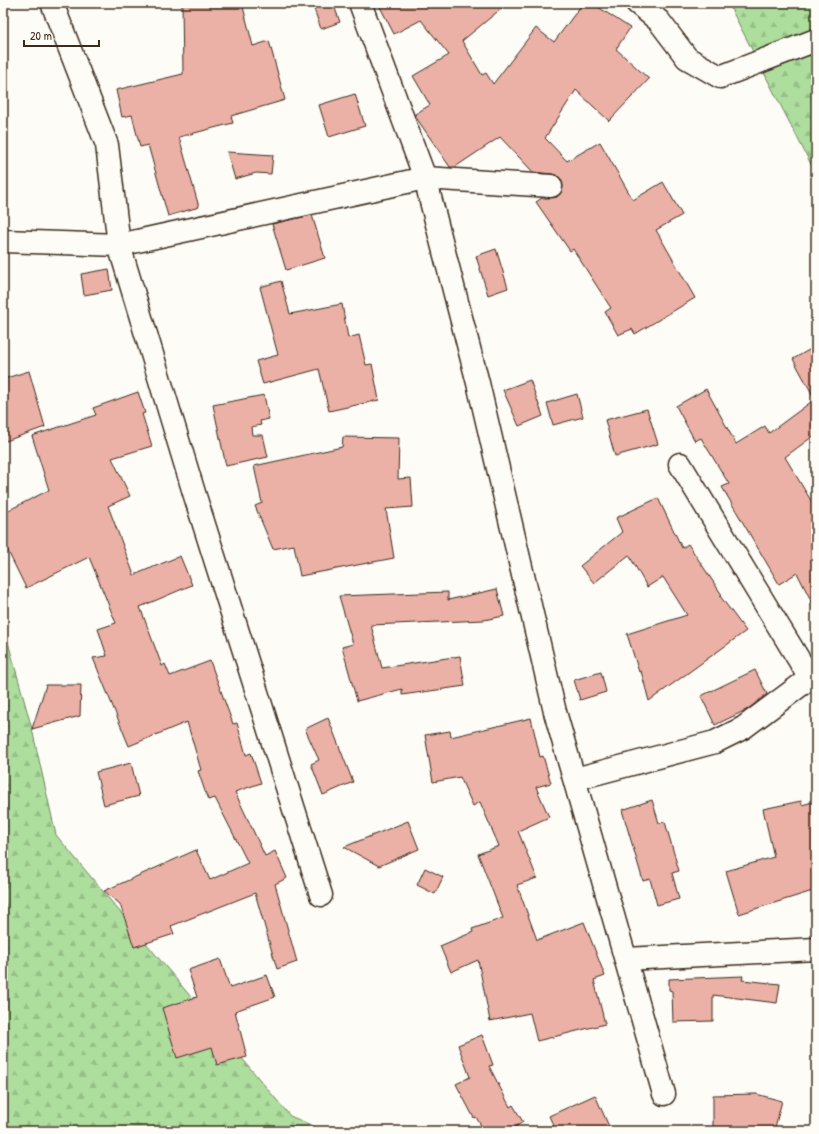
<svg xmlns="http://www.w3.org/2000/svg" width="819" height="1134" font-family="'Patrick Hand',sans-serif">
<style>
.forest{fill:url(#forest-firs);stroke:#74845e}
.building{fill:#ebb1a6;stroke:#3b2a1e}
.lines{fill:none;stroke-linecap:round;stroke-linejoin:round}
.minor-casing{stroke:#3b2a1e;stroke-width:25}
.minor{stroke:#fdfcf7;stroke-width:22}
</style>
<defs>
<pattern id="forest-firs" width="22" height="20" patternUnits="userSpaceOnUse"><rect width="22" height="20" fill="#adde9e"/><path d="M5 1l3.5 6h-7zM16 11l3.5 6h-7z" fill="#96bf88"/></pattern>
</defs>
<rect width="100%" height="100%" fill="#fdfcf7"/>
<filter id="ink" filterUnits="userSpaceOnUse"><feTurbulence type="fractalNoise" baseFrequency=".025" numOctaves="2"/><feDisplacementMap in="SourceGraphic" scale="8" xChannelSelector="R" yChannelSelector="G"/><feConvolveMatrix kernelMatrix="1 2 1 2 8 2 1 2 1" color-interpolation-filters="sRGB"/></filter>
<g filter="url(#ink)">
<g class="forest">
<path d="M 728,3 L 816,3 L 816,174 Z"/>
<path d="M 3,624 L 32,729 L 56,835 L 290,1116 L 325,1131 L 3,1131 Z"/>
</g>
<g class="building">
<path d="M 182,3 L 242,3 L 253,46 L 269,41 L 285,100 L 231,116 L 233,123 L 179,137 L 199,207 L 168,216 L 148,145 L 140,147 L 132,115 L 122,117 L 116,90 L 183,74 Z"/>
<path d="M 312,3 L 333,3 L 340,22 L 321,29 Z"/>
<path d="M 378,3 L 508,3 L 462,41 L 482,75 L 486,73 L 493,84 L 536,28 L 554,42 L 583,3 L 592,3 L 630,28 L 616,49 L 649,79 L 609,121 L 576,90 L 545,138 L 567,161 L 600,142 L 633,200 L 663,182 L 682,215 L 656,230 L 695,298 L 635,334 L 632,329 L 618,335 L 605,312 L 611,308 L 573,249 L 570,251 L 536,202 L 542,198 L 557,197 L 561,193 L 563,187 L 562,180 L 558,176 L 552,174 L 533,172 L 500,137 L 455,167 L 450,167 L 415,116 L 415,114 L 430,105 L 413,76 L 449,55 L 421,20 L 394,34 Z"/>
<path d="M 355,94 L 365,126 L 329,137 L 319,105 Z"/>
<path d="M 227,152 L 273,155 L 271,174 L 256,173 L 235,179 Z"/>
<path d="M 312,215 L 325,258 L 286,270 L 272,224 Z"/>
<path d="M 496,249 L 508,288 L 488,295 L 476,256 Z"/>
<path d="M 109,269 L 112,290 L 84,295 L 81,274 Z"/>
<path d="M 281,281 L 290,314 L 342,304 L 348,338 L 359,335 L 366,365 L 372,364 L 379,400 L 329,411 L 319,369 L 263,384 L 256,361 L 278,355 L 260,287 Z"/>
<path d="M 816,346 L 816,434 L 785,457 L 816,509 L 816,610 L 797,573 L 779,584 L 722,487 L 729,484 L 701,438 L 695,441 L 676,406 L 706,389 L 736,444 L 765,426 L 769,433 L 815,399 L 793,359 Z"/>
<path d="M 29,371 L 45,427 L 3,442 L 3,379 Z"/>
<path d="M 530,380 L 543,416 L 519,426 L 503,390 Z"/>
<path d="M 138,392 L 145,413 L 142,414 L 152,446 L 112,458 L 130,496 L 108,506 L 134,575 L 180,556 L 192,585 L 140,607 L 162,666 L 165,664 L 170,676 L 210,661 L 233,724 L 237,723 L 246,755 L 251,753 L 261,783 L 235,792 L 265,856 L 275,851 L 287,878 L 275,884 L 297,962 L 277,969 L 255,893 L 171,926 L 174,934 L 134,947 L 120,904 L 104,891 L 196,850 L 210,880 L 248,863 L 215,798 L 208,800 L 198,771 L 201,770 L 187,722 L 129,746 L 93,658 L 107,656 L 98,629 L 116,623 L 89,557 L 26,588 L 3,541 L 3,513 L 49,490 L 32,436 L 96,415 L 93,408 Z"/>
<path d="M 577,394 L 583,417 L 553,425 L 547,403 Z"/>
<path d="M 264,395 L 269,419 L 260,421 L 261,425 L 251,427 L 252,435 L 263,435 L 268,457 L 226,466 L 213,405 Z"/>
<path d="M 647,409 L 658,444 L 615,456 L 605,420 Z"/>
<path d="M 343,437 L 399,438 L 398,479 L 411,478 L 413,507 L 386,509 L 394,558 L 300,576 L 294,545 L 273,549 L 255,506 L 262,503 L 254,466 L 342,447 Z"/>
<path d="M 658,498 L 682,548 L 688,544 L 722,595 L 720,596 L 746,631 L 649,701 L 641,671 L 639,672 L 627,634 L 687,615 L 663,577 L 647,587 L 629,555 L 594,583 L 580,566 L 622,532 L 616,518 Z"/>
<path d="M 497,589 L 504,616 L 484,620 L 371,625 L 382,668 L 460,656 L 465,686 L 402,695 L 402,689 L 357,701 L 342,647 L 353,644 L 339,596 L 448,592 L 448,600 Z"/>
<path d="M 755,670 L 767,694 L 748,709 L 715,725 L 701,696 Z"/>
<path d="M 601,672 L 606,692 L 580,700 L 574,680 Z"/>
<path d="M 46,685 L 81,685 L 80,716 L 32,729 Z"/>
<path d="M 328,718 L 353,782 L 323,795 L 311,764 L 319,760 L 305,729 Z"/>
<path d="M 531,718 L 540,757 L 543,756 L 551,783 L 536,787 L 549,817 L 518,831 L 537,878 L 517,885 L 537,940 L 584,922 L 605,976 L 594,980 L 605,1024 L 537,1041 L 530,1013 L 490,1021 L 478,960 L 451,972 L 440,946 L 473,932 L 472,929 L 503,918 L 478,854 L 499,846 L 480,802 L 473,806 L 460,777 L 433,782 L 425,735 L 450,731 L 451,737 Z"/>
<path d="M 131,763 L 139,796 L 104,805 L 96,772 Z"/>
<path d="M 652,800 L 659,823 L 665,822 L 679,871 L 672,873 L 679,899 L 657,905 L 650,879 L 643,881 L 622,810 Z"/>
<path d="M 801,801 L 802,805 L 816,801 L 816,890 L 739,914 L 726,871 L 774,857 L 763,809 Z"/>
<path d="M 408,821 L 419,849 L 379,866 L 344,847 Z"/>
<path d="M 425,868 L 443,877 L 435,894 L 417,885 Z"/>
<path d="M 220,959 L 230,988 L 267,975 L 275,997 L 235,1011 L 247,1057 L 217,1065 L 212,1047 L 177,1058 L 162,1008 L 197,997 L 188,970 Z"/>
<path d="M 743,976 L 742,980 L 780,984 L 777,1003 L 713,995 L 713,1021 L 673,1022 L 672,991 L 669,990 L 669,979 Z"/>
<path d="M 482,1035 L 493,1065 L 489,1066 L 510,1107 L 513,1105 L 523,1122 L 509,1131 L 484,1131 L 476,1117 L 474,1118 L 456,1084 L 470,1077 L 458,1045 Z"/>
<path d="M 756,1094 L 782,1101 L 774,1131 L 713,1131 L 713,1095 Z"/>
<path d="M 595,1095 L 611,1131 L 556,1131 L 549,1116 Z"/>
</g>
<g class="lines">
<g class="minor-casing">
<g id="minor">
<path d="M 52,3 L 107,145 L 119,245 L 195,496 L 321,895"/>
<path d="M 360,3 L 425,178 L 478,383 L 555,712 L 664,1094"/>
<path d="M 637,3 L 659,21 L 687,58 L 720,77 L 816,40"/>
<path d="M 3,241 L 119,245 L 425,178 L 551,186"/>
<path d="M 680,464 L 810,678"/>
<path d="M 575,779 L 715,742 L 743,728 L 810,678 L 816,678"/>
<path d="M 626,959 L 816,949"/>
</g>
</g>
<use href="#minor" class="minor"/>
</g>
</g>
<rect width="819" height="1134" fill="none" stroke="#fdfcf7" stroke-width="16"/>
<rect x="8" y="8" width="803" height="1118" fill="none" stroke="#3b2a1e" stroke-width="1.5" filter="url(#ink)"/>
<path d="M24 40v6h75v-6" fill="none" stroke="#3b2a1e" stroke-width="2"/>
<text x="30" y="40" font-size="12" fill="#3b2a1e" stroke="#fdfcf7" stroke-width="3" paint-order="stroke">20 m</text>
</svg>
